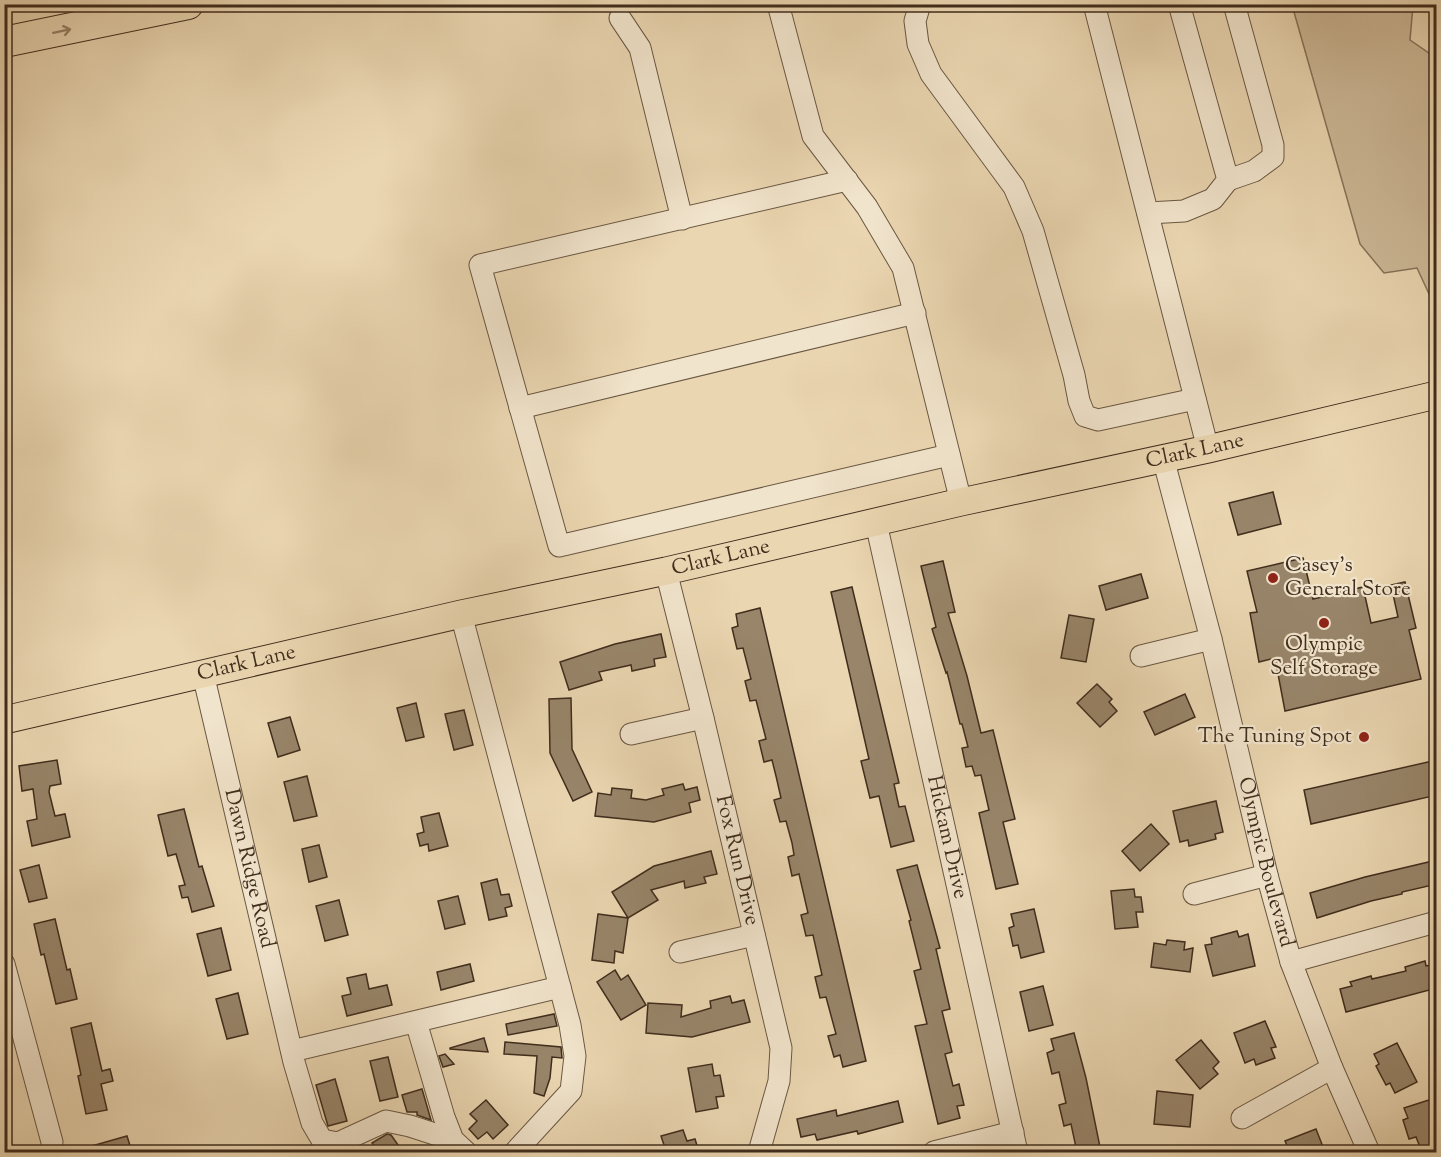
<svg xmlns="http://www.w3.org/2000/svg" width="1441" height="1157" font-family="'Sorts Mill Goudy',serif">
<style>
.green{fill:#cdb998;stroke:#86735a;stroke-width:1.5}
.building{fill:#98856a;stroke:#402d1d;stroke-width:1.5}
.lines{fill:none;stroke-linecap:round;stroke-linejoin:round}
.minor-casing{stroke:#6a5742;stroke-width:23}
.major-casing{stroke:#402d1d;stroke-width:29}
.highway-casing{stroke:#402d1d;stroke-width:32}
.minor{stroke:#f1e4cc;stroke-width:21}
.major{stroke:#ead6b1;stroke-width:27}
.highway{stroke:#ead6b1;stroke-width:30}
.oneway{stroke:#958267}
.poi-dot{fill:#8f2418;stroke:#f1e4cc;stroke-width:2}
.labels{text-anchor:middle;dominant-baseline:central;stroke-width:4.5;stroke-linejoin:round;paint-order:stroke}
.street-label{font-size:21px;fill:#402d1d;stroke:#f1e4cc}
.poi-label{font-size:21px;fill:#402d1d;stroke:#f1e4cc;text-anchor:start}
</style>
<rect width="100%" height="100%" fill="#ead6b1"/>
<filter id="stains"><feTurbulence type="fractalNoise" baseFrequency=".00333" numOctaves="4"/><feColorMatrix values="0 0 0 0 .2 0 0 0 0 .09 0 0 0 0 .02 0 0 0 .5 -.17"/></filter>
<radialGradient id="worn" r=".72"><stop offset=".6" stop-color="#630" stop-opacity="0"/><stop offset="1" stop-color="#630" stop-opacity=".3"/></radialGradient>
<path class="green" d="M 1292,5 L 1413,5 L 1410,40 L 1436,58 L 1436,309 L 1417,268 L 1384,273 L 1360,244 Z"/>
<g class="building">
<path d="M 1273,492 L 1281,524 L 1238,535 L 1229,503 Z"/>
<path d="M 1303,558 L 1313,599 L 1363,587 L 1371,623 L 1398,617 L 1391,585 L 1405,582 L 1416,628 L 1409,630 L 1421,679 L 1285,711 L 1275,658 L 1259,662 L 1250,613 L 1257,612 L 1247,571 Z"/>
<path d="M 943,561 L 955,612 L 948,613 L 967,676 L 981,733 L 993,730 L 1015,819 L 1003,822 L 1018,884 L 996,889 L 979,813 L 989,810 L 981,775 L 975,776 L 972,766 L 966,767 L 962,748 L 968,747 L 962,724 L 960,724 L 947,672 L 946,673 L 932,629 L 936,627 L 921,566 Z"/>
<path d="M 1141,574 L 1148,598 L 1106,610 L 1099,586 Z"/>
<path d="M 852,587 L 899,783 L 894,784 L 899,807 L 905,806 L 914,841 L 891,847 L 879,796 L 870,798 L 861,761 L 869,759 L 831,592 Z"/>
<path d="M 760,608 L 866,1061 L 843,1067 L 840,1055 L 834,1057 L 828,1036 L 836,1034 L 826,997 L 820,998 L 815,977 L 822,975 L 813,935 L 806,936 L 801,915 L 808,913 L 799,874 L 792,876 L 788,857 L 794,855 L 792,843 L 786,821 L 780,822 L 774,800 L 781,798 L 776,776 L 772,760 L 764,762 L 759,741 L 766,739 L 756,700 L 750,701 L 745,681 L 751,679 L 743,648 L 737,649 L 732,628 L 738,626 L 736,614 Z"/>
<path d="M 1069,615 L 1094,619 L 1086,662 L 1061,658 Z"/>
<path d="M 661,634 L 666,657 L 654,659 L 655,666 L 632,671 L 631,665 L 599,672 L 602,680 L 569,690 L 560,662 L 615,644 Z"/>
<path d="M 1097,684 L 1112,699 L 1109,702 L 1117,711 L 1100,727 L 1077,703 Z"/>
<path d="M 1185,694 L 1195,717 L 1155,735 L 1144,712 Z"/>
<path d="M 571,698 L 572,749 L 592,792 L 573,801 L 550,753 L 549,699 Z"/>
<path d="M 416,703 L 424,737 L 406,741 L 397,708 Z"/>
<path d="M 464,710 L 473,745 L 454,750 L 445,714 Z"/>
<path d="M 290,717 L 300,750 L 278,757 L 268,723 Z"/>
<path d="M 57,760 L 61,784 L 50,786 L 49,792 L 55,816 L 65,814 L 70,837 L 32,846 L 27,821 L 37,819 L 33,789 L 22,791 L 19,766 Z"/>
<path d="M 1437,760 L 1437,795 L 1311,824 L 1304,790 Z"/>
<path d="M 307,776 L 317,816 L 294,821 L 284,782 Z"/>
<path d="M 683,784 L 685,790 L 697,787 L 700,800 L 689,803 L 691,812 L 654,822 L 595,816 L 598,793 L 611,795 L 612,788 L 632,790 L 631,798 L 646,800 L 664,795 L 662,789 Z"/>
<path d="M 1216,801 L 1223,832 L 1215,834 L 1216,839 L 1189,846 L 1188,840 L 1180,842 L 1173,811 Z"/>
<path d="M 184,809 L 199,867 L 202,866 L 214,906 L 192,912 L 188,897 L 182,898 L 179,886 L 185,885 L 176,854 L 168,856 L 158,815 Z"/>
<path d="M 439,813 L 448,846 L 429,851 L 428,844 L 420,846 L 417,834 L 424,832 L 421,817 Z"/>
<path d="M 1151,824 L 1169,844 L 1140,871 L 1122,851 Z"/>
<path d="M 319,845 L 327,877 L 309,882 L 302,849 Z"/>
<path d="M 711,851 L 717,874 L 704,877 L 706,883 L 685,888 L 684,881 L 651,890 L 658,900 L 628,918 L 612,892 L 654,866 Z"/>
<path d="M 1437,860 L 1437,884 L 1402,892 L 1402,894 L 1371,901 L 1317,918 L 1310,893 L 1365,877 Z"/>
<path d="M 39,865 L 47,898 L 29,902 L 20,870 Z"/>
<path d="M 917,865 L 940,948 L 936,949 L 950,1009 L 942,1011 L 952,1052 L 945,1054 L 953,1086 L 959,1084 L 964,1105 L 957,1106 L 960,1118 L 938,1124 L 915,1026 L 927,1024 L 914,971 L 921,969 L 909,921 L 911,920 L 897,870 Z"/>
<path d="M 497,879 L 501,895 L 509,894 L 512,906 L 505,908 L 507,916 L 489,920 L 481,883 Z"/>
<path d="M 1134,889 L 1135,897 L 1141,897 L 1143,912 L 1136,912 L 1138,927 L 1115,929 L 1111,891 Z"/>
<path d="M 458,896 L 465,924 L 445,929 L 438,901 Z"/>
<path d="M 339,900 L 348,935 L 325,941 L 316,906 Z"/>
<path d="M 1034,909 L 1044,952 L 1021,958 L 1018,945 L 1013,946 L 1009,928 L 1014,926 L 1011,914 Z"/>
<path d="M 598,914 L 628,918 L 623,953 L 615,951 L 614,963 L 592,960 Z"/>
<path d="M 55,919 L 67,970 L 70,969 L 77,999 L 56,1004 L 44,954 L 41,955 L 34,924 Z"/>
<path d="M 221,928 L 231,970 L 208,976 L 197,934 Z"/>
<path d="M 1237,931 L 1239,937 L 1248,934 L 1255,966 L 1213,976 L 1205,945 L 1212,944 L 1211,938 Z"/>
<path d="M 1167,940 L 1185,942 L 1184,950 L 1193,948 L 1190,972 L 1151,967 L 1154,943 L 1166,945 Z"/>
<path d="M 1425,961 L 1426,966 L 1437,964 L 1437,988 L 1346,1012 L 1340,989 L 1352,986 L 1350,982 L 1371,976 L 1372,979 L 1406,971 L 1405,967 Z"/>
<path d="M 470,964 L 474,981 L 441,990 L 437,972 Z"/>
<path d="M 615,970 L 621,980 L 628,975 L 646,1005 L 621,1020 L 597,982 Z"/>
<path d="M 366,974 L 369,989 L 387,985 L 392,1005 L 347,1016 L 342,996 L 351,994 L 347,978 Z"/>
<path d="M 1043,986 L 1053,1025 L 1029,1031 L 1020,992 Z"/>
<path d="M 238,993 L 248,1034 L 227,1039 L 216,999 Z"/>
<path d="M 730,996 L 732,1003 L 744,1000 L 750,1022 L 692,1037 L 646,1033 L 648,1003 L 682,1005 L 681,1017 L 711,1008 L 710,1001 Z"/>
<path d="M 554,1014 L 557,1026 L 508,1035 L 506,1024 Z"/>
<path d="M 1265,1021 L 1276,1047 L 1271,1048 L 1275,1058 L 1256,1065 L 1254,1059 L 1245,1063 L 1234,1033 Z"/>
<path d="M 91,1023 L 102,1071 L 110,1069 L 113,1081 L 101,1084 L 107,1110 L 86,1114 L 78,1076 L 81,1075 L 71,1028 Z"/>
<path d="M 1074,1033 L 1086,1078 L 1101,1152 L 1077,1152 L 1071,1124 L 1064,1126 L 1059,1105 L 1066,1103 L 1059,1072 L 1052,1074 L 1047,1053 L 1054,1050 L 1051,1039 Z"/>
<path d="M 484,1038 L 488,1052 L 450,1049 L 450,1048 Z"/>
<path d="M 1201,1040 L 1219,1062 L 1213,1068 L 1218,1074 L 1200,1089 L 1176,1060 Z"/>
<path d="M 505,1042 L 561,1047 L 562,1058 L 552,1057 L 550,1078 L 544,1096 L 534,1093 L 537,1056 L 504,1054 Z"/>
<path d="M 1397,1043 L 1417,1082 L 1395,1093 L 1390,1083 L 1386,1085 L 1376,1066 L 1379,1064 L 1374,1054 Z"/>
<path d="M 445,1054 L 454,1064 L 443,1067 L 439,1056 Z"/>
<path d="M 388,1057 L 398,1097 L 380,1101 L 370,1061 Z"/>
<path d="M 712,1064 L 714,1076 L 720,1075 L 724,1096 L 716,1097 L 718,1108 L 696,1112 L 688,1068 Z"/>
<path d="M 335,1079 L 347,1121 L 328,1126 L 316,1085 Z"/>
<path d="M 422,1089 L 431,1120 L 417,1115 L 417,1112 L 407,1112 L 402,1095 Z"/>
<path d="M 1157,1091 L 1193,1095 L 1190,1127 L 1154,1124 Z"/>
<path d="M 486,1100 L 508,1125 L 493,1139 L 487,1132 L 478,1139 L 469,1129 L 477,1121 L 470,1114 Z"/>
<path d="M 1429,1100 L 1437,1124 L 1437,1152 L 1422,1152 L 1416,1137 L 1409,1139 L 1403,1120 L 1408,1118 L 1404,1108 Z"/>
<path d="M 898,1101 L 903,1122 L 858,1134 L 857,1131 L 817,1140 L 815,1134 L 801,1137 L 797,1119 L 836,1110 L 837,1116 Z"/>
<path d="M 1316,1129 L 1325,1152 L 1290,1152 L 1285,1141 Z"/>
<path d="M 683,1130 L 687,1141 L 695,1139 L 699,1152 L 661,1152 L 660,1149 L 665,1148 L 661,1136 Z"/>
<path d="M 387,1134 L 391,1135 L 403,1152 L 379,1152 L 372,1143 Z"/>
<path d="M 127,1136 L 132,1152 L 81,1152 L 81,1149 Z"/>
</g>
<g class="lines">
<g class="minor-casing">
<g id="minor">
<path d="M 778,4 L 813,136 L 867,207 L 903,268 L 961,502"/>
<path d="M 920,4 L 915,21 L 918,44 L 931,74 L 1014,187 L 1033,231 L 1074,375 L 1079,401 L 1085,416 L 1098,420 L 1195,399"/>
<path d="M 1094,4 L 1208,449"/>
<path d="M 620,18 L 640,48 L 682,219"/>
<path d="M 847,180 L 480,265 L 559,546 L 949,455"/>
<path d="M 1228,180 L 1254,171 L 1273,157 L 1273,145 L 1234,4"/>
<path d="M 1148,213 L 1184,211 L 1213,199 L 1228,180 L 1179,4"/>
<path d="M 520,408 L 915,313"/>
<path id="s1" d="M 1163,458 L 1211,639 L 1267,875 L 1291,962 L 1332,1068 L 1369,1152"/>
<path id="s2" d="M 876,523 L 1017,1152"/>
<path id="s3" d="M 666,571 L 703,718 L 781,1048 L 779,1081 L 759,1152"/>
<path d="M 461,614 L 570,1025 L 575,1056 L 571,1091 L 515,1152"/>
<path d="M 1141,656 L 1211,639"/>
<path id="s4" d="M 203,674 L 294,1062 L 312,1123 L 322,1140 L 338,1143 L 386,1121 L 410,1126 L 453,1140"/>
<path d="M 631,734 L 703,718"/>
<path d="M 1194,894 L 1267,875"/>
<path d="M 680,952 L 754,935"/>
<path d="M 1291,962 L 1436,922"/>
<path d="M 4,964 L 52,1142"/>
<path d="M 416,1022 L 444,1117 L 453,1140 L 466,1152"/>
<path d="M 292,1051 L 560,987"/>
<path d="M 1242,1118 L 1332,1068"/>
<path d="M 934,1152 L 1013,1132"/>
</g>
</g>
<g class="major-casing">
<g id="major">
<path id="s5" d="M 4,720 L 461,614 L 666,571 L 961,502 L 1208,449 L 1436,395"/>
</g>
</g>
<g class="highway-casing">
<path id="highway" d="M 4,42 L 188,4"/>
</g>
<use href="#minor" class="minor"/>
<use href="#major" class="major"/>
<use href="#highway" class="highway"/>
</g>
<defs><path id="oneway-shaft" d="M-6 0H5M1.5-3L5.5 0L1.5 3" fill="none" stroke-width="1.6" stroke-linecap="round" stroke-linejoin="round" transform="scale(1.5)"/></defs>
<use class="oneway" href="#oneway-shaft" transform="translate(62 31) rotate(-12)"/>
<g class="poi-dot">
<circle cx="1273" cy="578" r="6"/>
<circle cx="1324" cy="623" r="6"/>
<circle cx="1364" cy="737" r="6"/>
</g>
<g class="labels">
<g class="street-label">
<text stroke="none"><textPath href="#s5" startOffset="1221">Clark Lane</textPath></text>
<text stroke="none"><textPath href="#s5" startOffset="735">Clark Lane</textPath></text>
<text stroke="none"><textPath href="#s5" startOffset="249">Clark Lane</textPath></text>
<text stroke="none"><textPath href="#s2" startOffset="322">Hickam Drive</textPath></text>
<text stroke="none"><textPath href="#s3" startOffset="298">Fox Run Drive</textPath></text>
<text stroke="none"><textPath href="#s1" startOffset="417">Olympic Boulevard</textPath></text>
<text stroke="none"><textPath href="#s4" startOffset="200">Dawn Ridge Road</textPath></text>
</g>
<g class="poi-label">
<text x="1285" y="566">Casey's<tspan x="1285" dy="24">General Store</tspan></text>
<text x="1324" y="645" text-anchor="middle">Olympic<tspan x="1324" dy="24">Self Storage</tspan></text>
<text x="1352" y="737" text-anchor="end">The Tuning Spot</text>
</g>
</g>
<rect width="1441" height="1157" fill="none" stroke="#ead6b1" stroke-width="24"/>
<rect x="6" y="6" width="1429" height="1145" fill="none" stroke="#402d1d" stroke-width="3"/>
<rect x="12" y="12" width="1417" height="1133" fill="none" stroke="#402d1d" stroke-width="1.5"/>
<rect width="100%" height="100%" filter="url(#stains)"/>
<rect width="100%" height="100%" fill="url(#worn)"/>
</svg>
